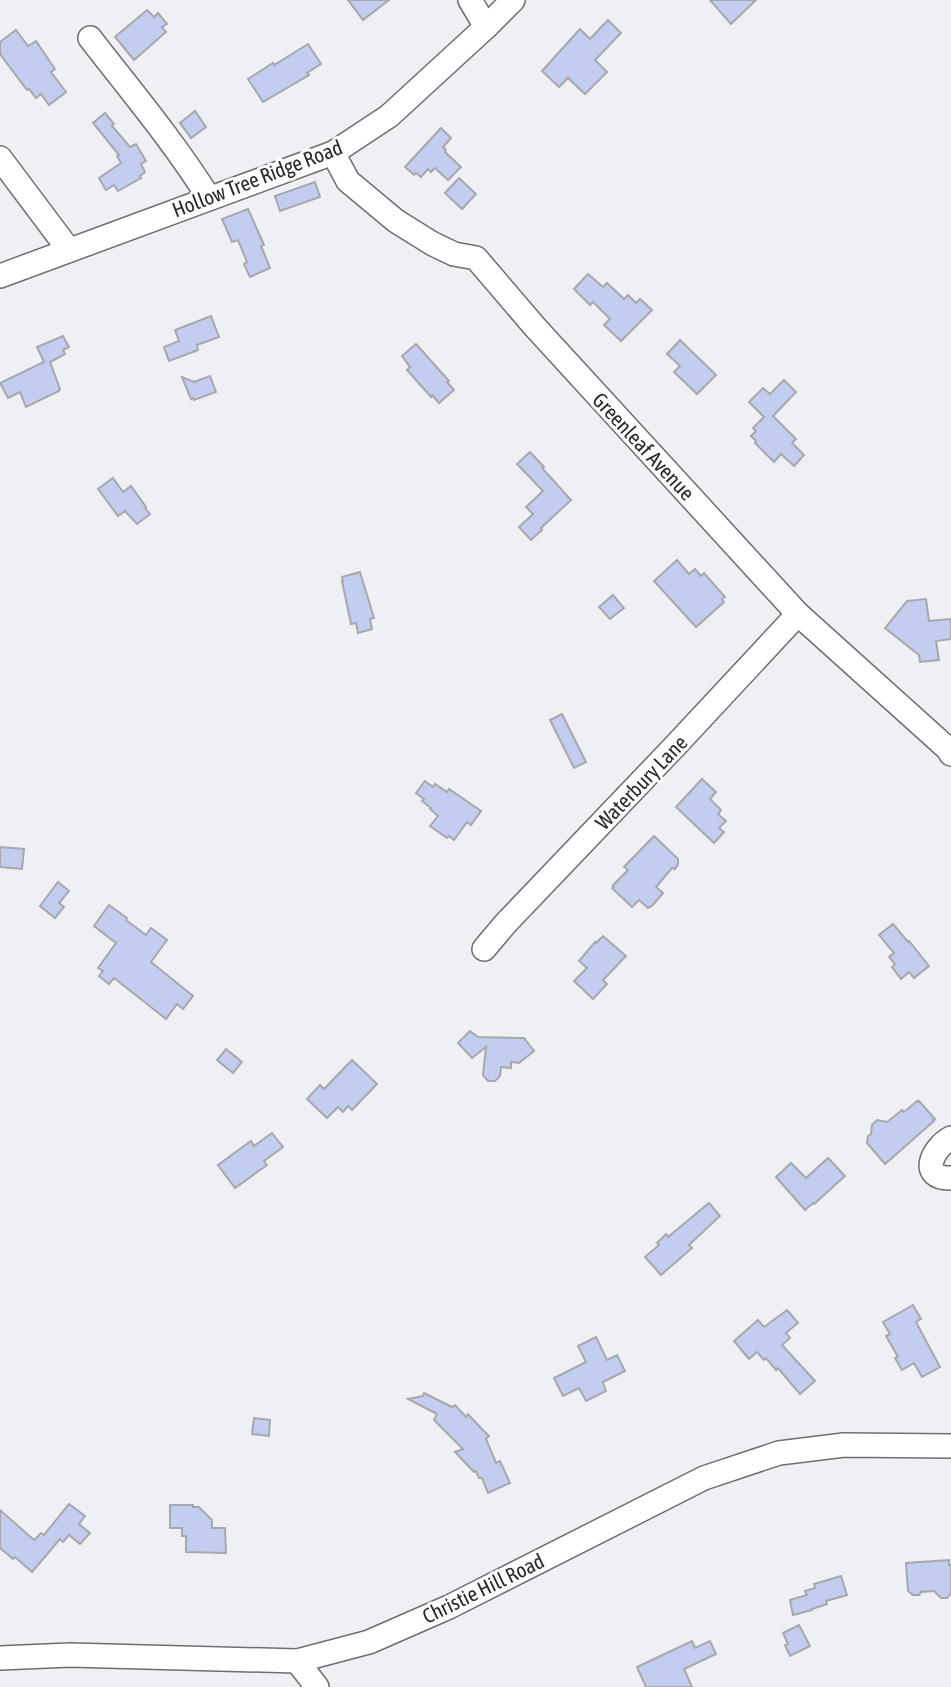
<svg xmlns="http://www.w3.org/2000/svg" width="951" height="1687" font-family="'Asap Condensed',sans-serif">
<style>
.building{fill:#c2cdef;stroke:#a6a8ac;stroke-width:2}
.lines{fill:none;stroke-linecap:round;stroke-linejoin:round}
.minor-casing{stroke:#6d6e72;stroke-width:26}
.minor{stroke:#fff;stroke-width:23}
.labels{text-anchor:middle;dominant-baseline:central;stroke-width:6;stroke-linejoin:round;paint-order:stroke}
.street-label{font-size:21px;fill:#28282a;stroke:#fcfdff}
</style>
<rect width="100%" height="100%" fill="#eef0f4"/>
<g class="building">
<path d="M 348,0 L 389,0 L 363,20 Z"/>
<path d="M 710,0 L 756,0 L 731,24 Z"/>
<path d="M 147,10 L 154,17 L 158,13 L 167,24 L 162,27 L 166,32 L 134,60 L 115,37 Z"/>
<path d="M 608,20 L 621,33 L 595,60 L 607,72 L 585,94 L 568,78 L 559,87 L 542,71 L 580,29 L 590,39 Z"/>
<path d="M 16,30 L 28,46 L 36,41 L 55,69 L 51,72 L 66,92 L 49,105 L 41,94 L 36,98 L 29,89 L 27,90 L 0,54 L 0,42 Z"/>
<path d="M 308,44 L 321,64 L 307,73 L 309,75 L 263,102 L 248,79 L 273,63 L 274,65 Z"/>
<path d="M 195,111 L 206,127 L 191,138 L 180,123 Z"/>
<path d="M 105,113 L 114,124 L 112,126 L 130,147 L 136,144 L 146,161 L 141,164 L 145,172 L 140,176 L 141,178 L 118,191 L 114,185 L 106,190 L 99,178 L 121,163 L 117,156 L 119,155 L 93,123 Z"/>
<path d="M 441,128 L 451,138 L 443,147 L 446,150 L 445,152 L 461,167 L 448,180 L 435,168 L 431,172 L 428,169 L 421,177 L 416,173 L 414,175 L 405,167 Z"/>
<path d="M 459,178 L 476,194 L 462,209 L 445,193 Z"/>
<path d="M 315,182 L 320,197 L 280,211 L 275,196 Z"/>
<path d="M 248,209 L 264,245 L 261,246 L 270,268 L 250,277 L 244,264 L 247,262 L 238,240 L 232,242 L 222,219 Z"/>
<path d="M 588,274 L 603,287 L 607,283 L 624,299 L 628,295 L 636,303 L 640,299 L 652,310 L 621,341 L 604,325 L 610,319 L 593,302 L 590,305 L 574,289 Z"/>
<path d="M 211,316 L 219,337 L 197,345 L 198,350 L 169,361 L 164,347 L 179,341 L 175,330 Z"/>
<path d="M 63,336 L 69,347 L 63,350 L 65,354 L 50,362 L 60,389 L 59,391 L 26,407 L 20,392 L 8,398 L 0,383 L 44,362 L 37,347 Z"/>
<path d="M 680,340 L 716,375 L 697,394 L 674,372 L 680,366 L 667,354 Z"/>
<path d="M 416,344 L 449,381 L 447,382 L 454,390 L 439,403 L 432,395 L 431,397 L 407,370 L 410,367 L 402,356 Z"/>
<path d="M 210,376 L 216,392 L 194,400 L 193,398 L 191,399 L 182,377 L 194,382 Z"/>
<path d="M 784,380 L 796,392 L 773,416 L 796,439 L 792,443 L 804,455 L 794,466 L 781,454 L 774,462 L 755,443 L 756,441 L 751,436 L 756,431 L 753,428 L 764,417 L 749,402 L 763,388 L 770,394 Z"/>
<path d="M 530,452 L 544,467 L 542,468 L 571,500 L 541,528 L 542,530 L 531,540 L 519,527 L 533,514 L 526,507 L 543,491 L 517,464 Z"/>
<path d="M 113,478 L 123,492 L 131,486 L 146,507 L 145,508 L 150,514 L 137,524 L 125,511 L 118,516 L 98,489 Z"/>
<path d="M 677,560 L 689,574 L 695,569 L 701,576 L 704,573 L 725,597 L 722,599 L 724,602 L 696,627 L 654,581 Z"/>
<path d="M 360,572 L 374,618 L 370,619 L 372,629 L 358,633 L 356,623 L 351,624 L 342,581 L 343,581 L 342,577 Z"/>
<path d="M 613,595 L 624,608 L 610,619 L 599,607 Z"/>
<path d="M 926,599 L 929,621 L 951,619 L 951,639 L 936,641 L 939,660 L 920,662 L 919,655 L 885,628 L 907,601 Z"/>
<path d="M 562,714 L 586,762 L 574,768 L 550,720 Z"/>
<path d="M 702,779 L 716,792 L 710,799 L 721,810 L 718,814 L 726,821 L 719,828 L 724,832 L 714,843 L 676,807 Z"/>
<path d="M 425,781 L 433,787 L 435,784 L 447,792 L 449,789 L 481,811 L 471,825 L 467,822 L 454,840 L 449,836 L 447,838 L 430,826 L 438,816 L 430,809 L 431,808 L 422,801 L 424,799 L 416,793 Z"/>
<path d="M 654,836 L 678,859 L 678,864 L 675,869 L 672,868 L 656,887 L 663,893 L 652,906 L 648,908 L 639,900 L 632,907 L 612,888 L 614,886 L 613,885 L 628,870 L 624,867 Z"/>
<path d="M 0,847 L 24,849 L 22,869 L 0,867 Z"/>
<path d="M 58,882 L 69,891 L 59,903 L 64,907 L 55,918 L 40,906 Z"/>
<path d="M 109,905 L 127,918 L 126,920 L 146,935 L 151,928 L 167,940 L 151,962 L 193,996 L 183,1009 L 177,1004 L 166,1019 L 114,978 L 109,984 L 99,976 L 103,971 L 98,968 L 116,943 L 94,926 Z"/>
<path d="M 893,924 L 908,942 L 909,941 L 929,966 L 914,978 L 909,972 L 901,979 L 892,967 L 895,964 L 889,957 L 894,953 L 879,935 Z"/>
<path d="M 603,936 L 626,956 L 603,980 L 607,984 L 593,999 L 574,981 L 587,968 L 579,961 L 595,942 L 596,943 Z"/>
<path d="M 470,1031 L 478,1037 L 524,1038 L 534,1051 L 519,1063 L 511,1062 L 511,1068 L 501,1067 L 500,1076 L 495,1081 L 488,1081 L 483,1075 L 486,1047 L 472,1058 L 458,1043 Z"/>
<path d="M 226,1049 L 242,1062 L 233,1073 L 217,1060 Z"/>
<path d="M 352,1060 L 377,1084 L 352,1110 L 348,1106 L 343,1112 L 338,1107 L 327,1118 L 307,1099 L 320,1085 L 324,1089 Z"/>
<path d="M 917,1101 L 918,1102 L 919,1101 L 935,1119 L 933,1120 L 934,1121 L 885,1164 L 867,1143 L 868,1136 L 871,1134 L 872,1125 L 877,1120 L 887,1122 L 902,1110 L 904,1112 Z"/>
<path d="M 272,1133 L 283,1147 L 264,1161 L 267,1165 L 235,1188 L 218,1165 L 251,1141 L 254,1146 Z"/>
<path d="M 828,1158 L 845,1176 L 814,1204 L 813,1203 L 805,1210 L 776,1177 L 791,1163 L 806,1178 Z"/>
<path d="M 709,1203 L 720,1216 L 689,1245 L 692,1248 L 661,1275 L 645,1257 L 659,1245 L 657,1243 L 666,1234 L 668,1237 Z"/>
<path d="M 913,1305 L 921,1319 L 916,1322 L 940,1367 L 922,1377 L 914,1363 L 902,1370 L 895,1358 L 898,1357 L 886,1336 L 890,1334 L 883,1322 Z"/>
<path d="M 787,1310 L 798,1323 L 786,1333 L 790,1338 L 782,1345 L 815,1381 L 800,1394 L 778,1368 L 776,1370 L 766,1358 L 764,1360 L 757,1352 L 749,1359 L 734,1341 L 758,1320 L 764,1327 Z"/>
<path d="M 596,1337 L 607,1360 L 617,1355 L 625,1371 L 603,1382 L 606,1391 L 586,1401 L 579,1388 L 563,1396 L 554,1378 L 586,1362 L 578,1346 Z"/>
<path d="M 424,1393 L 452,1407 L 455,1405 L 466,1417 L 468,1414 L 479,1426 L 489,1436 L 486,1439 L 496,1463 L 500,1461 L 510,1483 L 488,1493 L 482,1478 L 479,1478 L 476,1471 L 474,1472 L 455,1452 L 463,1449 L 434,1420 L 437,1414 L 408,1399 L 423,1396 Z"/>
<path d="M 254,1418 L 270,1420 L 269,1436 L 252,1434 Z"/>
<path d="M 69,1504 L 85,1516 L 79,1524 L 90,1533 L 80,1544 L 69,1535 L 63,1542 L 60,1539 L 32,1572 L 15,1557 L 13,1559 L 0,1548 L 0,1510 L 34,1540 L 41,1533 L 44,1535 Z"/>
<path d="M 170,1505 L 193,1505 L 193,1507 L 199,1507 L 212,1520 L 212,1528 L 225,1528 L 226,1553 L 186,1552 L 186,1536 L 182,1536 L 182,1528 L 170,1528 Z"/>
<path d="M 949,1560 L 949,1565 L 951,1565 L 951,1593 L 947,1598 L 941,1598 L 934,1591 L 921,1592 L 919,1595 L 913,1595 L 908,1591 L 906,1563 Z"/>
<path d="M 841,1576 L 847,1595 L 826,1601 L 827,1604 L 812,1609 L 812,1610 L 793,1615 L 790,1600 L 807,1595 L 805,1591 L 815,1588 L 814,1584 Z"/>
<path d="M 799,1625 L 810,1646 L 790,1656 L 785,1645 L 788,1644 L 783,1633 Z"/>
<path d="M 692,1641 L 695,1648 L 710,1641 L 716,1654 L 684,1669 L 692,1687 L 646,1687 L 637,1667 Z"/>
</g>
<g class="lines">
<g class="minor-casing">
<g id="minor">
<path d="M 470,0 L 486,27"/>
<path d="M 90,38 C 131,91 174,142 209,198"/>
<path d="M 333,153 L 348,181 L 396,221 L 433,244 L 454,254 L 476,258 L 535,327 L 798,614 L 948,749 L 951,754"/>
<path d="M 0,158 L 69,250"/>
<path d="M 0,276 L 333,153 L 389,116 L 486,27 L 513,0"/>
<path d="M 484,949 L 506,923 L 676,745 L 798,614"/>
<path d="M 951,1138 C 932,1148 918,1179 951,1178"/>
<path d="M 0,1658 L 70,1655 L 297,1661 L 369,1642 L 449,1607 L 704,1478 L 779,1453 L 844,1445 L 951,1446"/>
<path d="M 297,1661 L 317,1687"/>
</g>
</g>
<use href="#minor" class="minor"/>
</g>
<g class="labels">
<g class="street-label">
<text transform="translate(257 178) rotate(-21)">Hollow Tree Ridge Road</text>
<text transform="translate(644 446) rotate(47)">Greenleaf Avenue</text>
<text transform="translate(641 782) rotate(-46)">Waterbury Lane</text>
<text transform="translate(483 1588) rotate(-26)">Christie Hill Road</text>
</g>
</g>
</svg>
